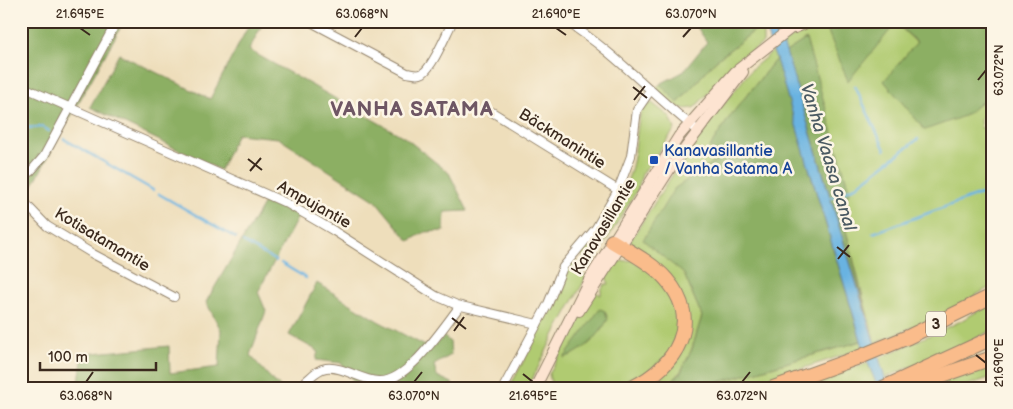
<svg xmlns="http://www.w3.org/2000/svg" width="1013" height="409" font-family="'Balsamiq Sans',sans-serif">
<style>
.green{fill:#b0cb71;stroke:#767a48}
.forest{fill:#8caf63;stroke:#646c40}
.water{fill:#69b3e1;stroke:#526e80}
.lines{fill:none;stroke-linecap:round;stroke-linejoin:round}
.stream{stroke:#69b3e1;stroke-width:2.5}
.minor-casing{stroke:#94846c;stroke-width:10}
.secondary-casing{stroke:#94846c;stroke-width:12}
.motorway-casing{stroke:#94846c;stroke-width:16}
.minor{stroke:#fff;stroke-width:8}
.secondary{stroke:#fde4d1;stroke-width:10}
.motorway{stroke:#fabc8b;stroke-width:14}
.ticks{fill:none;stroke:#3b2a1e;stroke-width:2}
.transit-dot{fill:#1a4fb4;stroke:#fcf5e5;stroke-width:2}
.labels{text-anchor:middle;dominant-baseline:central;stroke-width:5;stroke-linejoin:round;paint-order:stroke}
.shield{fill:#fcf5e5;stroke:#75675a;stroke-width:1}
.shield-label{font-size:15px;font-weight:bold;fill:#3b2a1e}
.street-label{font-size:16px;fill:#3b2a1e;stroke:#fcf5e5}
.transit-label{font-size:16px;fill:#164399;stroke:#fcf5e5;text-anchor:start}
.water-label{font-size:18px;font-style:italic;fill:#4b5a62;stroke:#fcf5e5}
.district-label{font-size:21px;font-weight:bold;letter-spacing:1px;fill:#6e5664;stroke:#fcf5e5}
.neatline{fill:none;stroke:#3b2a1e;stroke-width:2}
.ticks-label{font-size:12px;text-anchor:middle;fill:#3b2a1e}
</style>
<rect width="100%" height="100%" fill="#fcf5e5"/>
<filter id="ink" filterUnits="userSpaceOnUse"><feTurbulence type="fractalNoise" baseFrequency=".02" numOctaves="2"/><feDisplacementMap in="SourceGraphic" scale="10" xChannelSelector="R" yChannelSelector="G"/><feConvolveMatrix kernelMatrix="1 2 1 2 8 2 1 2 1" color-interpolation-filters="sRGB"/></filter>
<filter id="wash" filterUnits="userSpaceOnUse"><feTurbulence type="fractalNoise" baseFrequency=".0096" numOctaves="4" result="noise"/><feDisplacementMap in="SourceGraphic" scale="20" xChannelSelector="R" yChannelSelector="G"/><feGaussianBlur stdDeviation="1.12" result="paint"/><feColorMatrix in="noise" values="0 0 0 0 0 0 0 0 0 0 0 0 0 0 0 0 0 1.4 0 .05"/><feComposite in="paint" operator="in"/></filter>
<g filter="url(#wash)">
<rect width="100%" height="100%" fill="#eedebb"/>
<g class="green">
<path d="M 818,21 L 843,21 L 827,29 L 896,23 L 917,43 L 964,116 L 992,94 L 992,109 L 980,119 L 981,128 L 992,126 L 992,286 L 939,316 L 875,343 L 839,203 L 806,39 L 786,52 L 783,43 Z"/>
<path d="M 763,24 L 763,43 L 741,59 L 695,107 C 679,114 666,98 656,88 L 660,84 L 679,102 L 715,61 Z"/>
<path d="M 773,51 L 776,59 L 731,115 L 710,147 L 720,158 L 674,189 L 684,274 L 702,316 C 694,340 688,375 663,387 C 657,390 646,388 640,388 L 689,321 L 630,241 L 695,140 L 752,69 Z"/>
<path d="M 652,103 L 670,117 L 675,129 L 642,174 L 638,189 L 592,264 L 588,260 L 586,262 L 580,252 C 601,225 626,196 633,162 C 637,144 636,126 642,108 Z"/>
<path d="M 576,260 L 583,270 L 581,274 L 587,276 L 553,337 L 528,388 L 507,388 L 514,379 L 554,303 L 562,279 L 572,262 Z"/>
<path d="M 632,260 L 653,273 L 666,288 L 675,306 L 678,332 L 671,351 L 636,382 L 619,388 L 546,388 L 551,383 L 549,374 L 595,292 L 601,295 L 601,290 L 605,284 L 609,284 L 606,277 L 615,262 Z"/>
<path d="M 992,303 L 992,330 L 967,343 L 884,378 L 879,358 L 959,322 Z"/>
<path d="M 861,341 L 864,348 L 744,388 L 699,388 Z"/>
<path d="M 868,363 L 876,383 L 863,388 L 790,388 Z"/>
<path d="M 992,364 L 992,377 L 959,388 L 921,388 Z"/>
</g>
<g class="forest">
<path d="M 21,21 L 124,21 L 21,206 Z"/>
<path d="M 251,21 L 264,21 L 249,50 L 404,137 L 449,173 L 468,211 L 445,212 L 444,231 L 425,232 L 409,241 L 376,201 L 278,138 L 237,134 L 220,170 L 90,107 L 119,54 L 210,99 Z"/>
<path d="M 693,21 L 762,21 L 763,24 L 715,61 L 678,103 L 660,84 L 683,72 L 707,42 Z"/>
<path d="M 843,21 L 992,21 L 992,94 L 964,116 L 925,130 L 884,81 L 917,42 L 896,23 L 848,81 L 827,29 Z"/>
<path d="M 806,39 L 850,193 L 839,203 L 867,316 L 786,52 Z"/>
<path d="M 776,59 L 861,341 L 699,388 L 662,388 L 680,374 L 692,349 L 702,316 L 684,274 L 643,240 L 674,189 L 719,158 L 710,147 L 731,115 Z"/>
<path d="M 265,201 L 299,215 L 258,292 L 266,311 L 250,355 L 275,383 L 283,388 L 78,388 L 83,354 L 169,346 L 170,373 L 219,367 L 221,330 L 206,302 Z"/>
<path d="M 317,283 L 378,321 L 431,349 L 444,336 L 450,342 L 451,355 L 434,365 L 437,376 L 452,383 L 453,388 L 354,388 L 354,382 L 341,363 L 316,360 L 318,351 L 289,335 Z"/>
<path d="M 600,309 L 605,311 L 608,319 C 598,338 584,351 564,358 Z"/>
</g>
<path class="water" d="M 762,21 L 774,21 L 786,52 L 888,388 L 878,388 L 868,363 L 776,59 Z"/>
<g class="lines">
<g class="stream">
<path d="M 855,86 L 885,150"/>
<path d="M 21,128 L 43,127 L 49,131"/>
<path d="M 64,139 L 153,190"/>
<path d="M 159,194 L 236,238"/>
<path d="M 828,199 L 855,187 L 918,139"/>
<path d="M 873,233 L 992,190"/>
<path d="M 243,242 L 276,261"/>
<path d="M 281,263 L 306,278"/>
</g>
</g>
</g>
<g filter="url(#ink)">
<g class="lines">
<g class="minor-casing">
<g id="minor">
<path d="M 309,21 L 407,73 C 413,74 418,76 423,73 C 434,65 446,34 453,21"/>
<path d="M 565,21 C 614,51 652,95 697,130"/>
<path d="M 21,86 L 286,203 L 334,231 L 436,296 L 457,305 L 537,324"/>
<path d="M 492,112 L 618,190"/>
<path d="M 21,178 L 31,171 L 44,156 L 117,21"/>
<path d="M 21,199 L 47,226 L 93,254 L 174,297"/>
<path d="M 293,387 C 306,387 312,370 326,368 C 343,366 360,380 378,381 C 407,384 443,327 460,306"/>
<path d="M 503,388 L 548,304 L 563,267 L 596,228 L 618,190 L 631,156 L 637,110 L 650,91"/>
</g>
</g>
<g class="secondary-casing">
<g id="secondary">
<path d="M 795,28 L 811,21"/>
<path d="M 579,311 L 673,164 L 743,72"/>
<path d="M 535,388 L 589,280 L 679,136 L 735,72 L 800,21"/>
</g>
</g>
<g class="motorway-casing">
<g id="motorway">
<path d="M 612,241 C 630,252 652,263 666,279 C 704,322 676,366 632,388"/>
<path d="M 773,388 L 862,356 L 908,337 L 992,296"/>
<path d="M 883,388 L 992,338"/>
<path d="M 905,388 L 992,358"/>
</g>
</g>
<use href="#minor" class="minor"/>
<use href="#secondary" class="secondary"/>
<use href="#motorway" class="motorway"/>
</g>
</g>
<path class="ticks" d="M 80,28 L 90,35M 556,28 L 566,35M 355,37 L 362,28M 683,37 L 691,28M 978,80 L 986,70M 633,87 L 647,98M 634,100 L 645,86M 248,159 L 262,170M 250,171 L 261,158M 837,247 L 850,257M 838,259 L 849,245M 452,318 L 466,329M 454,331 L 464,317M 976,355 L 986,363M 523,374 L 533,382M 86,382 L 93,372M 414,382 L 422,372M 742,382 L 750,372"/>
<rect class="transit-dot" x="649" y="155" width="10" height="10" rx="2.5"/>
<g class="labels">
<rect class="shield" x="926" y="311.5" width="20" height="25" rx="4"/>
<g class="shield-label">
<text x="936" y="324">3</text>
</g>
<g class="street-label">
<text transform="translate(562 139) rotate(32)">Bäckmanintie</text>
<text transform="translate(314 205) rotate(29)">Ampujantie</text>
<text transform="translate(604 227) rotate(-59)">Kanavasillantie</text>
<text transform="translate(102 240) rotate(31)">Kotisatamantie</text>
</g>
<g class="transit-label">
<text x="664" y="151">Kanavasillantie<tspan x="664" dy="18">/ Vanha Satama A</tspan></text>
</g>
<g class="water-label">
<text transform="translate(828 157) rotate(73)">Vanha Vaasa canal</text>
</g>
<g class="district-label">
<text x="412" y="109">VANHA SATAMA</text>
</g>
</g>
<rect width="1013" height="409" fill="none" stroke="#fcf5e5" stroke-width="55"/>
<path d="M40 362v8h116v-8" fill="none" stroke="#3b2a1e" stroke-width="2.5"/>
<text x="48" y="362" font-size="15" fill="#3b2a1e" stroke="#fcf5e5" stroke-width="4" paint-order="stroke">100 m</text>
<rect x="28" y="28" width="958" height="354" class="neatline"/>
<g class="ticks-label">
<text x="80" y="18">21.695°E</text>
<text x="362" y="18">63.068°N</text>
<text x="556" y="18">21.690°E</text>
<text x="691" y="18">63.070°N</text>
<text transform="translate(999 70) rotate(-90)" y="4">63.072°N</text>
<text transform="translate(999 363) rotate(-90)" y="4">21.690°E</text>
<text x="86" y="400">63.068°N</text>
<text x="414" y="400">63.070°N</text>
<text x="533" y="400">21.695°E</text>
<text x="742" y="400">63.072°N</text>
</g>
</svg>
